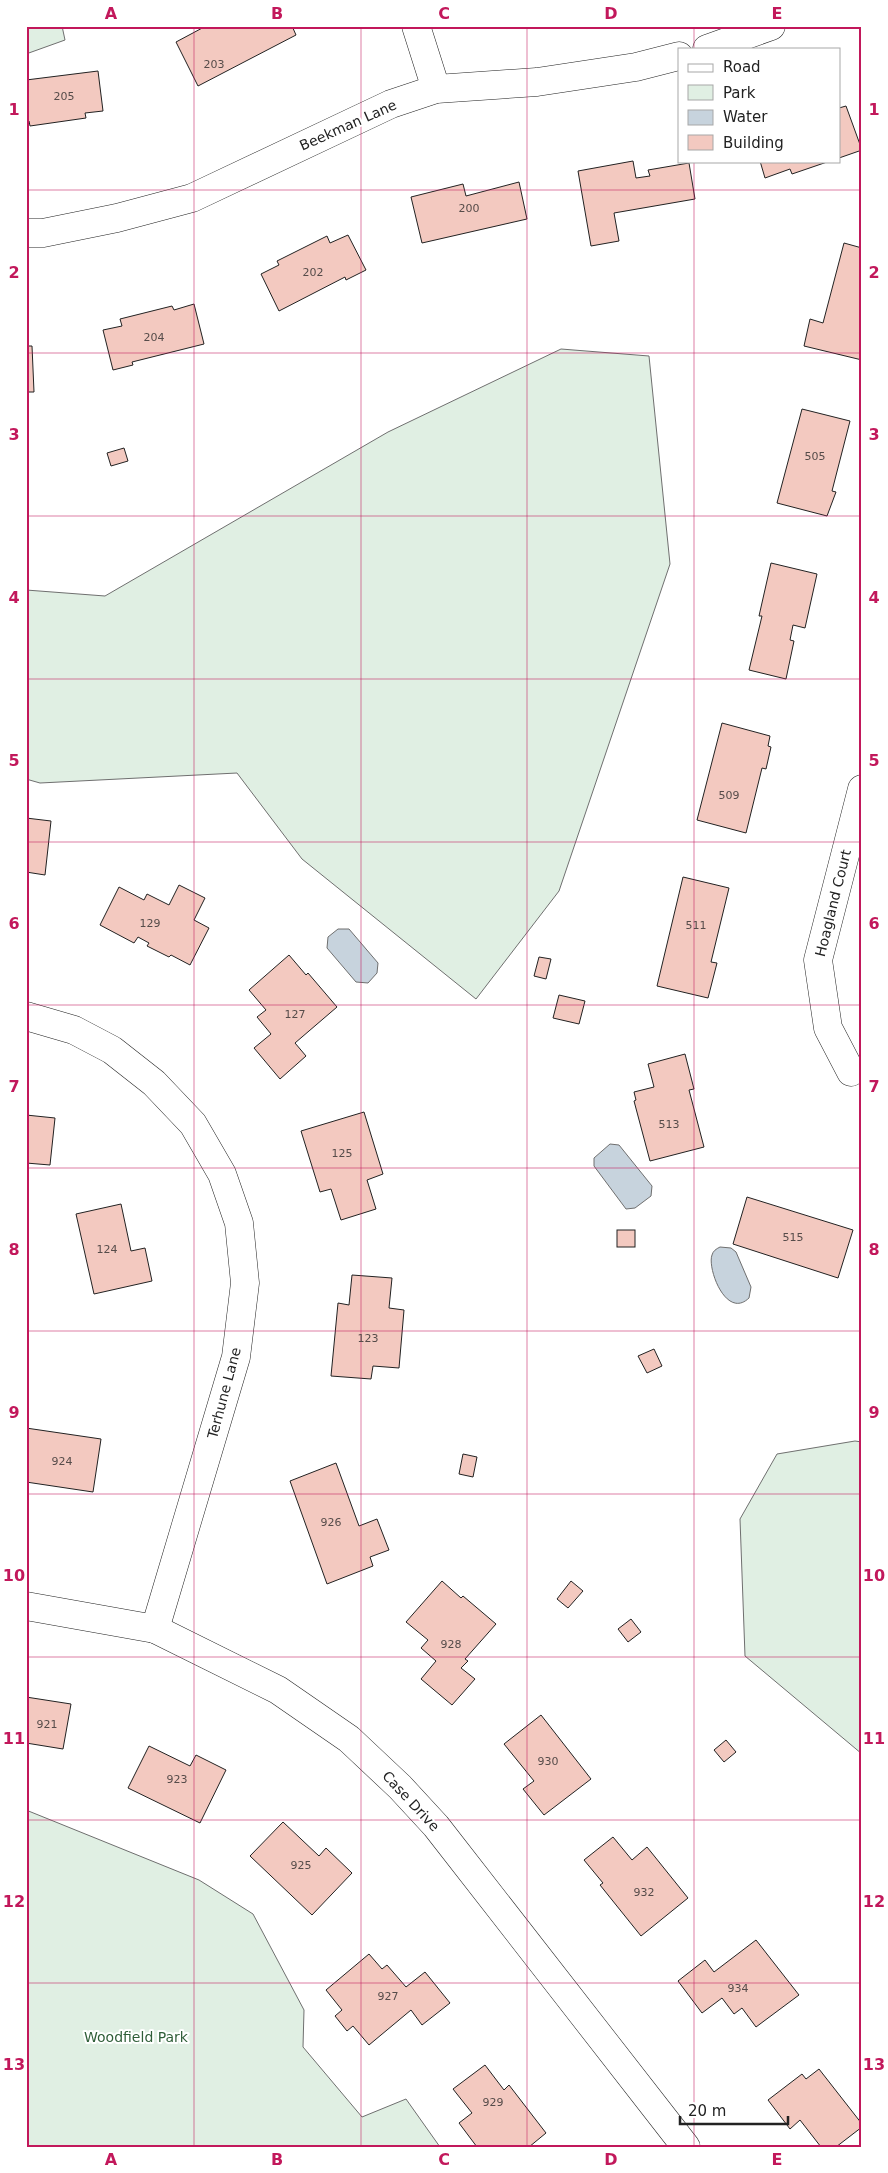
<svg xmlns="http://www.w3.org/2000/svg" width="888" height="2173" font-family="'DejaVu Sans',sans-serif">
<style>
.green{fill:#e0efe3;stroke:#6f6f6f}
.water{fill:#c7d3dd;stroke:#6f6f6f}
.building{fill:#f3c9c0;stroke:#222}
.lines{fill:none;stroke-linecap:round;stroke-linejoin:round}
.minor-casing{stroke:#222;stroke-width:29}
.minor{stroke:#fff;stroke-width:28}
.grid{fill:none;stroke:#c2185b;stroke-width:1;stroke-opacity:0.55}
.labels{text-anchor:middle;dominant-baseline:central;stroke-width:4;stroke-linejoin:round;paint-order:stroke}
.number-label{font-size:11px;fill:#564c4a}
.street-label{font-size:14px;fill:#222;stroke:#fff}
.park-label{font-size:14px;fill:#2f5e38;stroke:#fff}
.neatline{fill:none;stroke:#c2185b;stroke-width:2}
.grid-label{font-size:16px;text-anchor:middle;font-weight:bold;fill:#c2185b}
</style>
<rect width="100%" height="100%" fill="#fff"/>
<g class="green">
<path d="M 26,26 L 62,26 L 65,40 L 26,54 Z"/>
<path d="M 561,349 L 649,356 L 670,564 L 559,891 L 476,999 L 302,859 L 237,773 L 40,783 L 26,779 L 26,590 L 105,596 L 388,432 Z"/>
<path d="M 855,1441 L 862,1442 L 862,1754 L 745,1656 L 740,1519 L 777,1454 Z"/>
<path d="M 26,1810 L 199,1880 L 253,1914 L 304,2010 L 303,2047 L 362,2117 L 406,2099 L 440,2147 L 26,2147 Z"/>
</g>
<g class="water">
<path d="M 338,929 L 349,929 L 378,963 L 377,973 L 368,983 L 356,982 L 327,948 L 328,937 Z"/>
<path d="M 610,1144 L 619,1145 L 652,1186 L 651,1196 L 635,1208 L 626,1209 L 594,1166 L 594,1158 Z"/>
<path d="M 720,1247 L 731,1248 L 736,1252 L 751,1287 L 749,1298 C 726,1320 707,1268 712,1255 C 713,1251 716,1249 720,1247 Z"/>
</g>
<g class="building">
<path d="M 206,26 L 292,26 L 296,35 L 198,86 L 176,42 Z"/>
<path d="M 98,71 L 103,111 L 85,113 L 86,118 L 30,126 L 29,121 L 26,122 L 26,80 Z"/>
<path d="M 846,106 L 862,150 L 839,158 L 839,108 Z"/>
<path d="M 633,161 L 636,178 L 650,176 L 648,170 L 689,163 L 695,199 L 614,213 L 619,241 L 591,246 L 578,171 Z"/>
<path d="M 760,161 L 830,161 L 792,174 L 790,169 L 765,178 Z"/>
<path d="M 519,182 L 527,219 L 422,243 L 411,197 L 463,184 L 466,196 Z"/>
<path d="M 348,235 L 366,270 L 346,280 L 345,277 L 279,311 L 261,274 L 279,265 L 277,261 L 327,236 L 330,243 Z"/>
<path d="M 844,243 L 862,248 L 862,360 L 804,346 L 810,319 L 823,323 Z"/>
<path d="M 194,304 L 204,344 L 132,362 L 133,365 L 113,370 L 103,330 L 122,326 L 120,319 L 172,306 L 174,310 Z"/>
<path d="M 26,346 L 32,346 L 34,392 L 26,392 Z"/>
<path d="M 802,409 L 850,421 L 832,491 L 836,492 L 827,516 L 777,503 Z"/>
<path d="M 124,448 L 128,461 L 111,466 L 107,453 Z"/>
<path d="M 771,563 L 817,574 L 805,628 L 793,625 L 790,640 L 794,641 L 786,679 L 749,670 L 762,616 L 759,616 Z"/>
<path d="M 722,723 L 770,736 L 768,746 L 771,747 L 766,769 L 762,768 L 746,833 L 697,820 Z"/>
<path d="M 26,818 L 51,821 L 45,875 L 26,872 Z"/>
<path d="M 683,877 L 729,888 L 711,962 L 717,963 L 708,998 L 657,986 Z"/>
<path d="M 179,885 L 205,898 L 194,920 L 209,928 L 190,965 L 171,955 L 169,957 L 147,946 L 149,943 L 138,937 L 134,943 L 100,925 L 119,887 L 144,900 L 147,894 L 169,905 Z"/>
<path d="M 289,955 L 306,975 L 308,973 L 337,1007 L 295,1043 L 306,1056 L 280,1079 L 254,1048 L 271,1034 L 257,1017 L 266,1010 L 249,990 Z"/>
<path d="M 539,957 L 551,959 L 546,979 L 534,976 Z"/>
<path d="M 559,995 L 585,1001 L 579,1024 L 553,1018 Z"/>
<path d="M 685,1054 L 694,1089 L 689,1090 L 704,1147 L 650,1161 L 634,1101 L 636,1100 L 634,1092 L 654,1087 L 648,1064 Z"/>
<path d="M 364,1112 L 383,1174 L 367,1180 L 376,1209 L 341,1220 L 331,1189 L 320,1192 L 301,1131 Z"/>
<path d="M 26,1115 L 55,1118 L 50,1165 L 26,1163 Z"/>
<path d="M 747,1197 L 853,1230 L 838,1278 L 733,1244 Z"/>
<path d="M 121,1204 L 131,1251 L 145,1248 L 152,1281 L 94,1294 L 76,1214 Z"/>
<rect x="617" y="1230" width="18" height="17"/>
<path d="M 352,1275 L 392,1278 L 389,1308 L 404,1310 L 399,1368 L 373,1366 L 371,1379 L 331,1376 L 338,1303 L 349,1305 Z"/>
<path d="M 654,1349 L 662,1366 L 647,1373 L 638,1356 Z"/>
<path d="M 26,1428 L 101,1439 L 93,1492 L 26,1482 Z"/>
<path d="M 463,1454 L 477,1457 L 473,1477 L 459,1474 Z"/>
<path d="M 336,1463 L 359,1526 L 377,1519 L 389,1550 L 370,1557 L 373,1566 L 327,1584 L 290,1481 Z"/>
<path d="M 442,1581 L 461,1598 L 463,1596 L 496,1624 L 465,1659 L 468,1661 L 461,1668 L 475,1679 L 452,1705 L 421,1679 L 436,1661 L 421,1648 L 428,1640 L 406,1622 Z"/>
<path d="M 571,1581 L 583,1591 L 568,1608 L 557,1599 Z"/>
<path d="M 631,1619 L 641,1632 L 628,1642 L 618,1629 Z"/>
<path d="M 26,1697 L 71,1704 L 63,1749 L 26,1743 Z"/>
<path d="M 541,1715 L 591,1779 L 544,1815 L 523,1789 L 534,1781 L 504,1744 Z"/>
<path d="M 726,1740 L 736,1752 L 724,1762 L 714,1750 Z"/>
<path d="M 149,1746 L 190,1766 L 196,1755 L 226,1770 L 200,1823 L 128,1788 Z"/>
<path d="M 283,1822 L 319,1856 L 326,1848 L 352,1873 L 312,1915 L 250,1856 Z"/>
<path d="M 613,1837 L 632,1860 L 647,1847 L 688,1898 L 641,1936 L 600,1885 L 603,1883 L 584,1860 Z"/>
<path d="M 756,1940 L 799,1995 L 756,2027 L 742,2008 L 734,2014 L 722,1998 L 702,2013 L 678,1981 L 705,1960 L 714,1972 Z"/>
<path d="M 369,1954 L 382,1969 L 387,1965 L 406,1987 L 425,1972 L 450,2003 L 422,2025 L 411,2010 L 369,2045 L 353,2026 L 347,2031 L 335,2016 L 342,2010 L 326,1990 Z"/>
<path d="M 485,2065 L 504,2090 L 509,2085 L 546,2133 L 529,2147 L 477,2147 L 459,2123 L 472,2113 L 453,2089 Z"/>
<path d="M 819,2069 L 862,2124 L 862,2127 L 836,2147 L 821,2147 L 800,2120 L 790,2129 L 768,2100 L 802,2074 L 806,2079 Z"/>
</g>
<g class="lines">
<g class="minor-casing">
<g id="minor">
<path d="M 416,26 L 436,89"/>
<path d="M 707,49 L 771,26"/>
<path d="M 26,233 L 43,233 L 117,218 L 192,198 L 391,104 L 436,89 L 537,82 L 636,67 L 679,56"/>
<path d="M 26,1016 L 74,1030 L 112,1050 L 154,1083 L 193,1124 L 222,1174 L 239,1223 L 245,1283 L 236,1357 L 155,1629"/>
<path d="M 851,1072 L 828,1028 L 818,960 L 862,789"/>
<path d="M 26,1606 L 155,1629 L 278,1690 L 349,1739 L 400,1787 L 436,1826 L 686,2147"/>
</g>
</g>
<use href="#minor" class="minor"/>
</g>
<path class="grid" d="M 194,26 L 194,2147M 361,26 L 361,2147M 527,26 L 527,2147M 694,26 L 694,49M 694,161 L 694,2147M 26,190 L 862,190M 26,353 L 862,353M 26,516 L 862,516M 26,679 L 862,679M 26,842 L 862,842M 26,1005 L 862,1005M 26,1168 L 862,1168M 26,1331 L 862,1331M 26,1494 L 862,1494M 26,1657 L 862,1657M 26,1820 L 862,1820M 26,1983 L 862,1983"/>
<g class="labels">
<g class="number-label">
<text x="214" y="64">203</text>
<text x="64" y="96">205</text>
<text x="469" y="208">200</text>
<text x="313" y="272">202</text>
<text x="154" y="337">204</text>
<text x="815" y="456">505</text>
<text x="729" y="795">509</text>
<text x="150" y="923">129</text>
<text x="696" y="925">511</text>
<text x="295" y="1014">127</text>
<text x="669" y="1124">513</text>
<text x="342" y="1153">125</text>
<text x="793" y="1237">515</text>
<text x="107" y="1249">124</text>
<text x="368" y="1338">123</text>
<text x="62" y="1461">924</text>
<text x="331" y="1522">926</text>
<text x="451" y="1644">928</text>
<text x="47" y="1724">921</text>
<text x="548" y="1761">930</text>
<text x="177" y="1779">923</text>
<text x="301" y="1865">925</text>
<text x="644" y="1892">932</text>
<text x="738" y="1988">934</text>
<text x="388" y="1996">927</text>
<text x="493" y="2102">929</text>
</g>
<g class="street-label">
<text transform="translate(348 125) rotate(-24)">Beekman Lane</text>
<text transform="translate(833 903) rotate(-76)">Hoagland Court</text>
<text transform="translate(224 1393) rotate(-75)">Terhune Lane</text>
<text transform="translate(411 1801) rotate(47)">Case Drive</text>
</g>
<g class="park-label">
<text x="136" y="2037">Woodfield Park</text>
</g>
</g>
<rect width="888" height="2173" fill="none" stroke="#ffffff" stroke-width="55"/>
<rect x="678" y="48" width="162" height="115" fill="#ffffff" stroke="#a7a7a7"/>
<rect x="688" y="64" width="25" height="8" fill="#ffffff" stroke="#a7a7a7"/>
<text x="723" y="72" font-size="15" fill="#222222">Road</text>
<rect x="688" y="85" width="25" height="15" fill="#e0efe3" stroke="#a7a7a7"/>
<text x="723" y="98" font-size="15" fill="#222222">Park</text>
<rect x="688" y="110" width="25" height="15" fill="#c7d3dd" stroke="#a7a7a7"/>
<text x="723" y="122" font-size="15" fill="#222222">Water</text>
<rect x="688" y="135" width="25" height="15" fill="#f3c9c0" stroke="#a7a7a7"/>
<text x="723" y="148" font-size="15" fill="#222222">Building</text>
<path d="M680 2116v8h108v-8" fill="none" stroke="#222222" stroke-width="2.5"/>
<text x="688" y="2116" font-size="15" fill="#222222" stroke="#ffffff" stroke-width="4" paint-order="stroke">20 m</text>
<rect x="28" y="28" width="832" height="2118" class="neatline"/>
<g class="grid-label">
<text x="111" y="19">A</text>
<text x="277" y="19">B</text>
<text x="444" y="19">C</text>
<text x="611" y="19">D</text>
<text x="777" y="19">E</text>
<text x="14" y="115">1</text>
<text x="874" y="115">1</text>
<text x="14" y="278">2</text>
<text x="874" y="278">2</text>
<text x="14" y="440">3</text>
<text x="874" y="440">3</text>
<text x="14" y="603">4</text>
<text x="874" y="603">4</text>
<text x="14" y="766">5</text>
<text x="874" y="766">5</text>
<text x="14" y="929">6</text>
<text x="874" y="929">6</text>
<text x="14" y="1092">7</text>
<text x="874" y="1092">7</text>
<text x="14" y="1255">8</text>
<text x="874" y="1255">8</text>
<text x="14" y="1418">9</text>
<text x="874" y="1418">9</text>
<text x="14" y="1581">10</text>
<text x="874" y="1581">10</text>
<text x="14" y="1744">11</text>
<text x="874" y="1744">11</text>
<text x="14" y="1907">12</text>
<text x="874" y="1907">12</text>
<text x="14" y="2070">13</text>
<text x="874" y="2070">13</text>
<text x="111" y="2165">A</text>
<text x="277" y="2165">B</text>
<text x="444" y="2165">C</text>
<text x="611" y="2165">D</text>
<text x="777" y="2165">E</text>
</g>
</svg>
